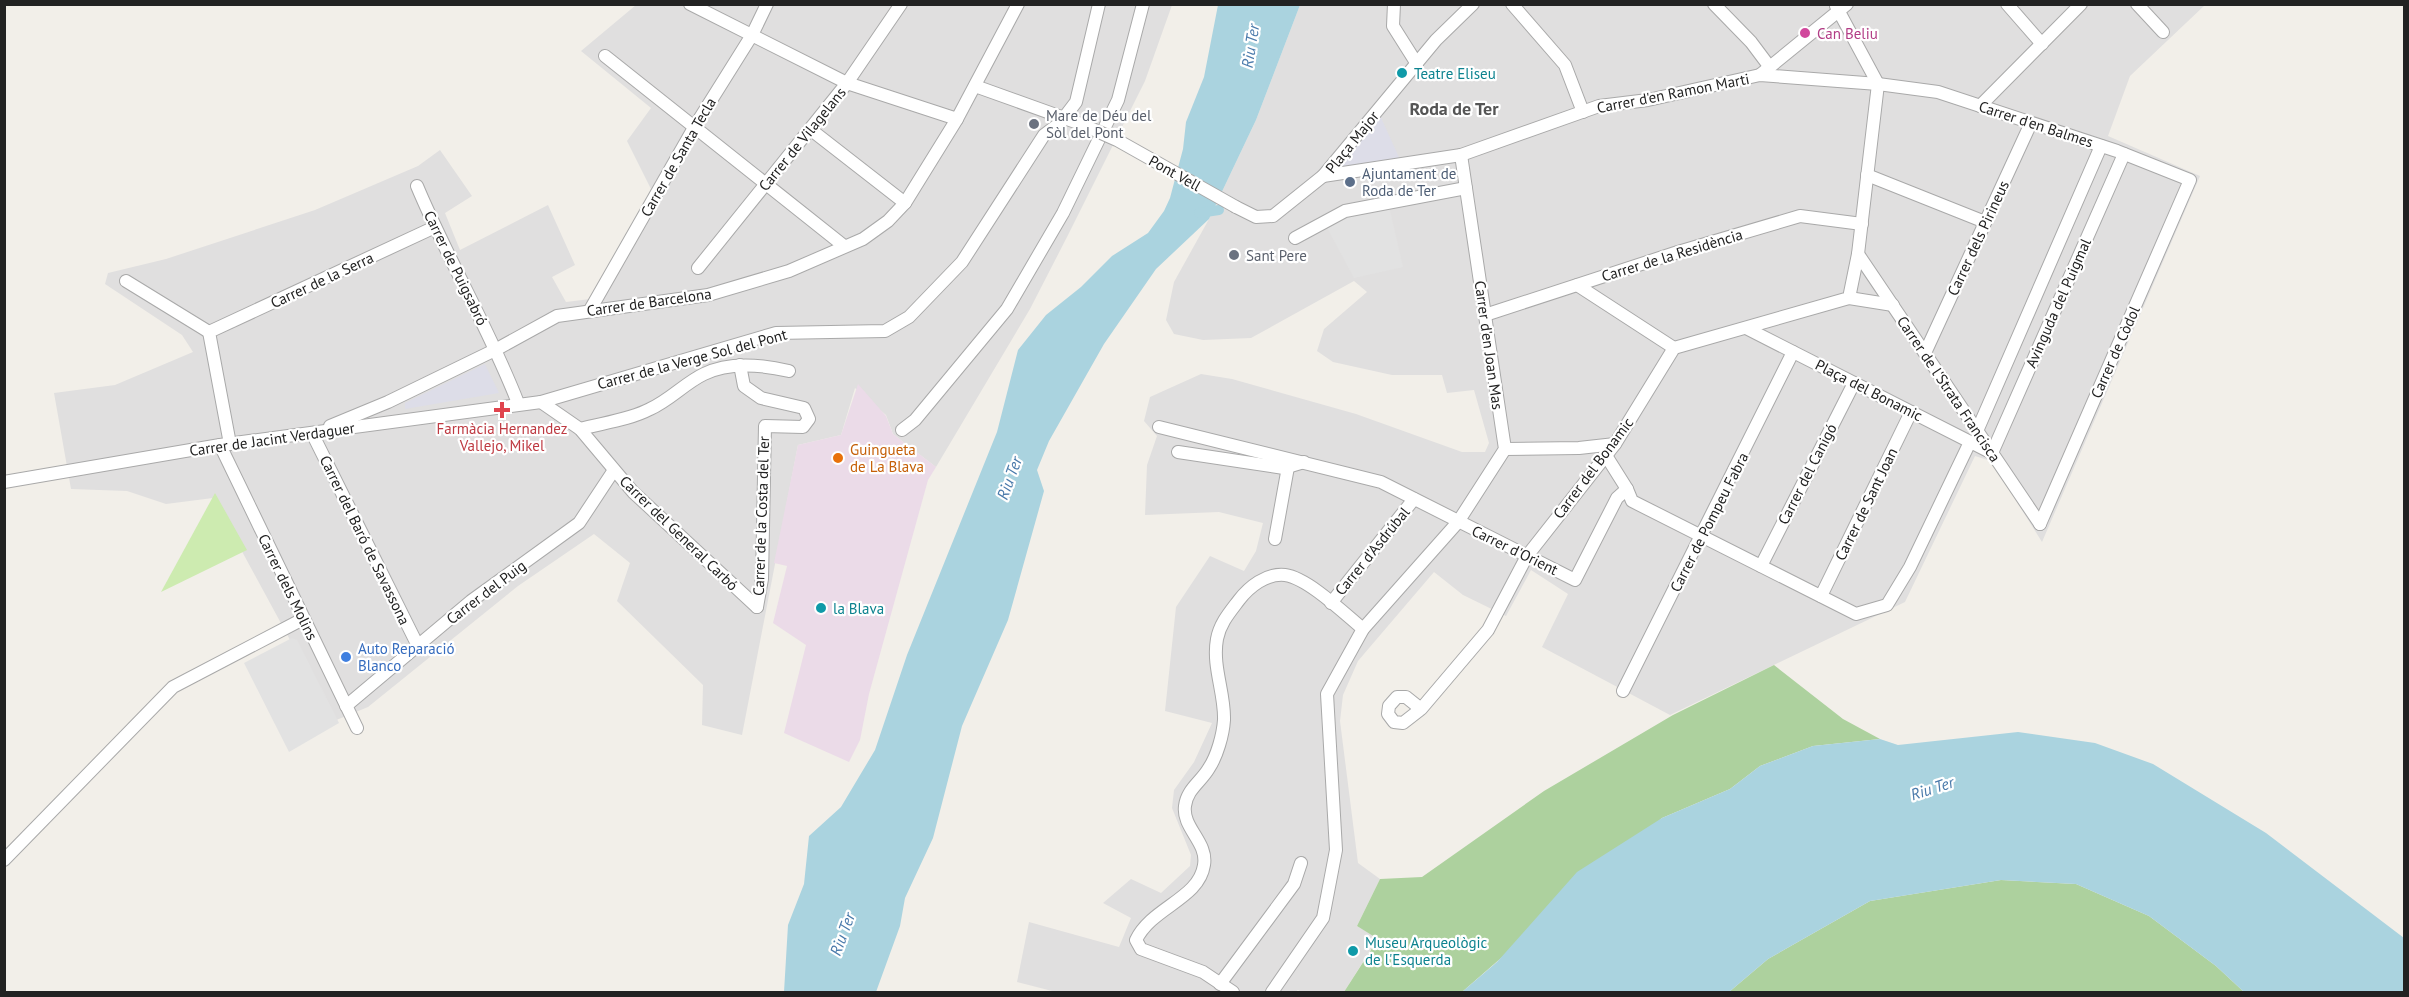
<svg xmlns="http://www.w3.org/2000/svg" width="2409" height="997" font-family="'PT Sans',sans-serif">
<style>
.residential{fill:#e0dfdf}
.industrial{fill:#ebdbe8}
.grass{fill:#cdebb0}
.forest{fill:#add19e}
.parking{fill:#e2e2e2}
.plaza{fill:#dddde8}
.water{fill:#aad3df}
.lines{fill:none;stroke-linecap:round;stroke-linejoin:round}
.canal{stroke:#aad3df;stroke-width:10}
.minor-casing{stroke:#a9a9a9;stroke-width:14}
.minor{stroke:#fff;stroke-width:12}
.minor-bridge-casing{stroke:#a9a9a9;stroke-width:14;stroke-linecap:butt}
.minor-bridge{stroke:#fff;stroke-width:12}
.hotel-dot{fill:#d1479c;stroke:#fff;stroke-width:2}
.culture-dot{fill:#0f9aa8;stroke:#fff;stroke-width:2}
.worship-dot{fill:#6b7280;stroke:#fff;stroke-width:2}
.service-dot{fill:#5c6f8a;stroke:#fff;stroke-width:2}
.health-dot{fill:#e0444e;stroke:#fff;stroke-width:2}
.food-dot{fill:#e8710a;stroke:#fff;stroke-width:2}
.shop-dot{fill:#3f7fe0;stroke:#fff;stroke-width:2}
.labels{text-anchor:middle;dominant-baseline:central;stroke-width:4.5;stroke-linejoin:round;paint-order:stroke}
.hotel-label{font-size:15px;fill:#b23c85;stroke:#fff;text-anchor:start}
.culture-label{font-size:15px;fill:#0d838f;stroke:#fff;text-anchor:start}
.street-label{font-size:15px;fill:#222;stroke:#fff}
.worship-label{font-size:15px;fill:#5b616d;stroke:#fff;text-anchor:start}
.service-label{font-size:15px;fill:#4e5e75;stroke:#fff;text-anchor:start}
.health-label{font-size:15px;fill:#be3a42;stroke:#fff}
.food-label{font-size:15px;fill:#c56008;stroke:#fff;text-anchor:start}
.shop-label{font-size:15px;fill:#366cbe;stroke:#fff;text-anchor:start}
.water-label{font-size:16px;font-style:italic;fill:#4a7aab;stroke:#fff}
.quarter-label{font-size:18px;font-weight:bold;fill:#555;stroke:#fff}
</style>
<rect width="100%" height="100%" fill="#f2efe9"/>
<g class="residential">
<path d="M 636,5 L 1172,5 L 1145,81 L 1067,237 L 1030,309 L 936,467 L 893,434 L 886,415 L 855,388 L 841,435 L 798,445 L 742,735 L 702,725 L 703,685 L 617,601 L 630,563 L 594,534 L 518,586 L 368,707 L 334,721 L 213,498 L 166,504 L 127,491 L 71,489 L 54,393 L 115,385 L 193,352 L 182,335 L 105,284 L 108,273 L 166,259 L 315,210 L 418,166 L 440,150 L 472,196 L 445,213 L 460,250 L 548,205 L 575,265 L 552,277 L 566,302 L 590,299 L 651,189 L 627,141 L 651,108 L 581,51 Z"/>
<path d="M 1300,5 L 2205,5 L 2130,76 L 2108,136 L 2200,176 L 2042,542 L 1991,461 L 1975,456 L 1905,602 L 1670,715 L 1542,647 L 1568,594 L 1531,570 L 1506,616 L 1463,595 L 1434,572 L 1358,661 L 1343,695 L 1340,721 L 1358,863 L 1380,879 L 1357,926 L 1378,938 L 1344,992 L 1302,992 L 1298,990 L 1295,992 L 1056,992 L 1017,982 L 1029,922 L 1119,947 L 1131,918 L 1103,903 L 1131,879 L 1161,893 L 1190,866 L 1191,855 L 1172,808 L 1174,790 L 1194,762 L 1212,723 L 1165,711 L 1176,607 L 1210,556 L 1244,571 L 1256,551 L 1263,523 L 1219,512 L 1145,515 L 1147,465 L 1157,436 L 1144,421 L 1150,397 L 1201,374 L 1232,379 L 1356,414 L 1462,452 L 1485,452 L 1489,443 L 1474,390 L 1447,393 L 1442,375 L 1392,375 L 1333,362 L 1317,351 L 1324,329 L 1367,292 L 1354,281 L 1251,338 L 1203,340 L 1174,334 L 1166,320 L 1174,282 L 1209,219 L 1256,120 Z"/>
</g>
<path class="industrial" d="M 858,384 L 886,416 L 893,434 L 936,467 L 928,480 L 869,694 L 860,740 L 849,762 L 784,733 L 806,645 L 773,623 L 787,566 L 774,563 L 798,445 L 841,435 Z"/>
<path class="grass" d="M 215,493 L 247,550 L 161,592 Z"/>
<g class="forest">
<path d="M 1774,665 L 1843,719 L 1880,739 L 1813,746 L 1760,766 L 1730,789 L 1662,818 L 1462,992 L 1344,992 L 1378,939 L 1357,926 L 1380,879 L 1422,877 L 1544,791 L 1673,715 Z"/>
<path d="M 2001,880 L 2076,884 L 2149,916 L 2216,966 L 2244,992 L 1729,992 L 1768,959 L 1870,901 Z"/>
</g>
<g class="parking">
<path d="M 1388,202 L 1403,267 L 1354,278 L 1325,224 Z"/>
<path d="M 292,638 L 297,640 L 339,723 L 289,752 L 244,663 Z"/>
</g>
<g class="plaza">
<path d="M 1378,111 L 1402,164 L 1323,176 Z"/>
<path d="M 485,364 L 499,393 L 405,409 L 405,403 Z"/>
</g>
<g class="water">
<path d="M 1218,5 L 1300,5 L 1256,120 L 1209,219 L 1156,269 L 1104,344 L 1049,441 L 1037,470 L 1044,491 L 1008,620 L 962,726 L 933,838 L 905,898 L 900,926 L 876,992 L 784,992 L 788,925 L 804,884 L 809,836 L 841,807 L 875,750 L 907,655 L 997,432 L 1018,350 L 1046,315 L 1081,287 L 1112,256 L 1148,233 L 1164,211 L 1170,198 L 1183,149 L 1186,122 L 1204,77 Z"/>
<path d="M 2018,732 L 2095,743 L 2153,764 L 2266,833 L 2404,938 L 2404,992 L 2244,992 L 2216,966 L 2149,916 L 2076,884 L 2001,880 L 1870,901 L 1768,959 L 1729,992 L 1462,992 L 1497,962 L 1577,872 L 1662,818 L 1730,789 L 1760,766 L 1813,746 L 1880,739 L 1898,745 Z"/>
</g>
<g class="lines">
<path class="canal" d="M 1199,213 L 1219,210"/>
<g class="minor-casing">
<g id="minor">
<path d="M 690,4 L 847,83 L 957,119"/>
<path d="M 1394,4 L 1393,26 L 1417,64"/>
<path d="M 1512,4 L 1565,65 L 1583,112"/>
<path d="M 1714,4 L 1751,42 L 1769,66"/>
<path d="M 2007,4 L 2042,44"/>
<path d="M 2137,4 L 2163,32"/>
<path d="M 1836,6 L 1878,84"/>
<path d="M 605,56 L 844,246"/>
<path d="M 1760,75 L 1847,4"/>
<path d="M 975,86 L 1081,124"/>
<path d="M 1980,106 L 2081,4"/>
<path d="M 810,129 L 905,203"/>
<path d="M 1867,175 L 1985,222"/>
<path d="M 1323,176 L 1461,155 L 1599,106 L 1648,100 L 1760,75 L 1878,84 L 1938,92 L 2117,151 L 2190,180 L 2040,524"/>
<path d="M 417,186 C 448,260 489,328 518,403"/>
<path d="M 1236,207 L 1256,217 L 1273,216 L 1323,176 L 1436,40 L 1473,4"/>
<path d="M 1295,238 L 1345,211 L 1466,188"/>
<path d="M 1858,254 L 2040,524"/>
<path d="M 698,268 L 847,83 L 901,4"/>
<path d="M 126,281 L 209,332"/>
<path d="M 1577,285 L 1674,348"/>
<path d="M 1849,298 L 1893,305"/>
<path d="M 590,310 L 695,126 L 752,35 L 767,4"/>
<path d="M 1485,315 L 1678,252 L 1800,216 L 1862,224"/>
<path d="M 1746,328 L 1992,453 L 2124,154"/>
<path d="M 1925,353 L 2031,123"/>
<path d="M 740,365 L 744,386 L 761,398 L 804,408 L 809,419 L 803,427 L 765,426 L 762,579 L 757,607"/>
<path d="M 541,402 L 580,429 L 633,492 L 757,607"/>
<path d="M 330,426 L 388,402 L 497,349 L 557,316 L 708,295 L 789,271 L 863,239 L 888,221 L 905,203 L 957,119 L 1018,4"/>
<path d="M 1159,427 L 1381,482 L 1575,580 L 1617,498 L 1627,489"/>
<path d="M 580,429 C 602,423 629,420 650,409 C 670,400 685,383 704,374 C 730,361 763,365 789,371"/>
<path d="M 902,430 L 915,420 L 1007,309 L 1063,213 L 1118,100 L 1143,4"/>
<path d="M 1977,431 L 2101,146"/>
<path d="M 312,433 L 418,646"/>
<path d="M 230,444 L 209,332 L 435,227"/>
<path d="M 220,445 L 357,728"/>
<path d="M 1505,449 L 1579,448 L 1615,444"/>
<path d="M 1178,452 L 1284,468 L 1304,462"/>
<path d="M 1605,454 L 1627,489 L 1632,501 L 1856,614 L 1887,605 L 1910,567 L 1970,442"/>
<path d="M 4,482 L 220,445 L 541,402 L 776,333 L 885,331 L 909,317 L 962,262 L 1044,135 L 1060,123 L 1076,102 L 1099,4"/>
<path d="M 1275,539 L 1288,467"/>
<path d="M 1761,566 L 1854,383"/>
<path d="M 1821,596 L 1911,412"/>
<path d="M 1331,603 L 1414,499"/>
<path d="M 1623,691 L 1793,352"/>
<path d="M 346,706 L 471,601 L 579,523 L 614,470"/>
<path d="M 1421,709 L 1403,723 L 1394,722 L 1388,714 L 1389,706 L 1397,697 L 1406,697 L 1421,709 L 1488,630 L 1527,556 L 1615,444 L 1674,348 L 1849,298 L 1858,254 L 1878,84"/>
<path d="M 4,860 L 173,687 L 303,619"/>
<path d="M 1220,984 L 1294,884 L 1301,863"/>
<path d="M 1233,992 L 1203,972 L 1141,949 L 1136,940 C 1152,907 1199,899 1204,865 C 1208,842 1182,828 1185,806 C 1187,789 1201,782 1209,768 C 1217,756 1223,735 1224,720 C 1225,693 1212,667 1217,639 C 1220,623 1230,612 1239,600 C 1249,587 1266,573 1285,575 C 1308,578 1345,614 1363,629"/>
<path d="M 1272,992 L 1323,918 L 1336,850 L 1327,694 L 1363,629 L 1458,522 L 1505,449 L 1461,155"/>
</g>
</g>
<use href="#minor" class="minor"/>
<g class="minor-bridge-casing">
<path id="minor-bridge" d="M 1081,124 L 1117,140 L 1236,207"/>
</g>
<use href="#minor-bridge" class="minor-bridge"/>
</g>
<circle class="hotel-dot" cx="1805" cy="33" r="6"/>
<g class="culture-dot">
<circle cx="1402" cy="73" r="6"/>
<circle cx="821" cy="608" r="6"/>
<circle cx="1353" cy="951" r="6"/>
</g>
<g class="worship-dot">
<circle cx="1034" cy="124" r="6"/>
<circle cx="1234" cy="255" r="6"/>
</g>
<circle class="service-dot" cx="1350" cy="182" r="6"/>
<path class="health-dot" d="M499 401h6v6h6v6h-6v6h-6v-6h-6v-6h6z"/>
<circle class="food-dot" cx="838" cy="458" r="6"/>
<circle class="shop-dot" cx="346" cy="657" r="6"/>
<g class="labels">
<g class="hotel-label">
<text x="1817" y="33">Can Beliu</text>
</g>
<g class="culture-label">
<text x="1414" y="73">Teatre Eliseu</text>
<text x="833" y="608">la Blava</text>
<text x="1365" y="942">Museu Arqueològic<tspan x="1365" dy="17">de l'Esquerda</tspan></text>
</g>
<g class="street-label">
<text transform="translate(1673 93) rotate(-11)">Carrer d'en Ramon Marti</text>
<text transform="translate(2036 124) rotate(18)">Carrer d'en Balmes</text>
<text transform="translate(802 139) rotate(-51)">Carrer de Vilagelans</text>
<text transform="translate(1352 142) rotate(-51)">Plaça Major</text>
<text transform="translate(678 157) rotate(-60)">Carrer de Santa Tecla</text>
<text transform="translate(1175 173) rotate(29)">Pont Vell</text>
<text transform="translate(1978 238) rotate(-65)">Carrer dels Pirineus</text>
<text transform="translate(1672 255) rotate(-17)">Carrer de la Residència</text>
<text transform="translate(456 268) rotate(64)">Carrer de Puigsabró</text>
<text transform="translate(322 280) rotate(-25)">Carrer de la Serra</text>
<text transform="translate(649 302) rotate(-8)">Carrer de Barcelona</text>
<text transform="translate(2058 303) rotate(-66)">Avinguda del Puigmal</text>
<text transform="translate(1489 345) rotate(82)">Carrer d'en Joan Mas</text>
<text transform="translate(2115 352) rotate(-66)">Carrer de Còdol</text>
<text transform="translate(692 359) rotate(-15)">Carrer de la Verge Sol del Pont</text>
<text transform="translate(1949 389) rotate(56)">Carrer de l'Strata Francisca</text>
<text transform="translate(1869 390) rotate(27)">Plaça del Bonamic</text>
<text transform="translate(272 439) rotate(-8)">Carrer de Jacint Verdaguer</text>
<text transform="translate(1593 468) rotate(-53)">Carrer del Bonamic</text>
<text transform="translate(1807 474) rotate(-63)">Carrer del Canigó</text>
<text transform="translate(1866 504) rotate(-64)">Carrer de Sant Joan</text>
<text transform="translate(761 516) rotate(-88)">Carrer de la Costa del Ter</text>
<text transform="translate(1709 522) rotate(-63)">Carrer de Pompeu Fabra</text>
<text transform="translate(679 533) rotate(44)">Carrer del General Carbó</text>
<text transform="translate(365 540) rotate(64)">Carrer del Baró de Savassona</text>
<text transform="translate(1515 550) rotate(26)">Carrer d'Orient</text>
<text transform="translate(1372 551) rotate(-51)">Carrer d'Asdrúbal</text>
<text transform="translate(288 587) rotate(64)">Carrer dels Molins</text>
<text transform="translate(486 592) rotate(-37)">Carrer del Puig</text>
</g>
<g class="worship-label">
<text x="1046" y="115">Mare de Déu del<tspan x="1046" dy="17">Sòl del Pont</tspan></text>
<text x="1246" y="255">Sant Pere</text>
</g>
<g class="service-label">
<text x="1362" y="173">Ajuntament de<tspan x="1362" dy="17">Roda de Ter</tspan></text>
</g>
<g class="health-label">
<text x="502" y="428">Farmàcia Hernandez<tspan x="502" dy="17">Vallejo, Mikel</tspan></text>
</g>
<g class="food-label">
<text x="850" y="449">Guingueta<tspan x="850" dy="17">de La Blava</tspan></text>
</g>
<g class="shop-label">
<text x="358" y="648">Auto Reparació<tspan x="358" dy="17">Blanco</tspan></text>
</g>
<g class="water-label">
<text transform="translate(1250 46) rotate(-81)">Riu Ter</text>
<text transform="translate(1009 478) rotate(-70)">Riu Ter</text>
<text transform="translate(1932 788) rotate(-18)">Riu Ter</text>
<text transform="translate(842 934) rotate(-70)">Riu Ter</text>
</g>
<g class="quarter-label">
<text x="1454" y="108">Roda de Ter</text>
</g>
</g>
<rect width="2409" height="997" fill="none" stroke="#222222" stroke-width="12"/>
</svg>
